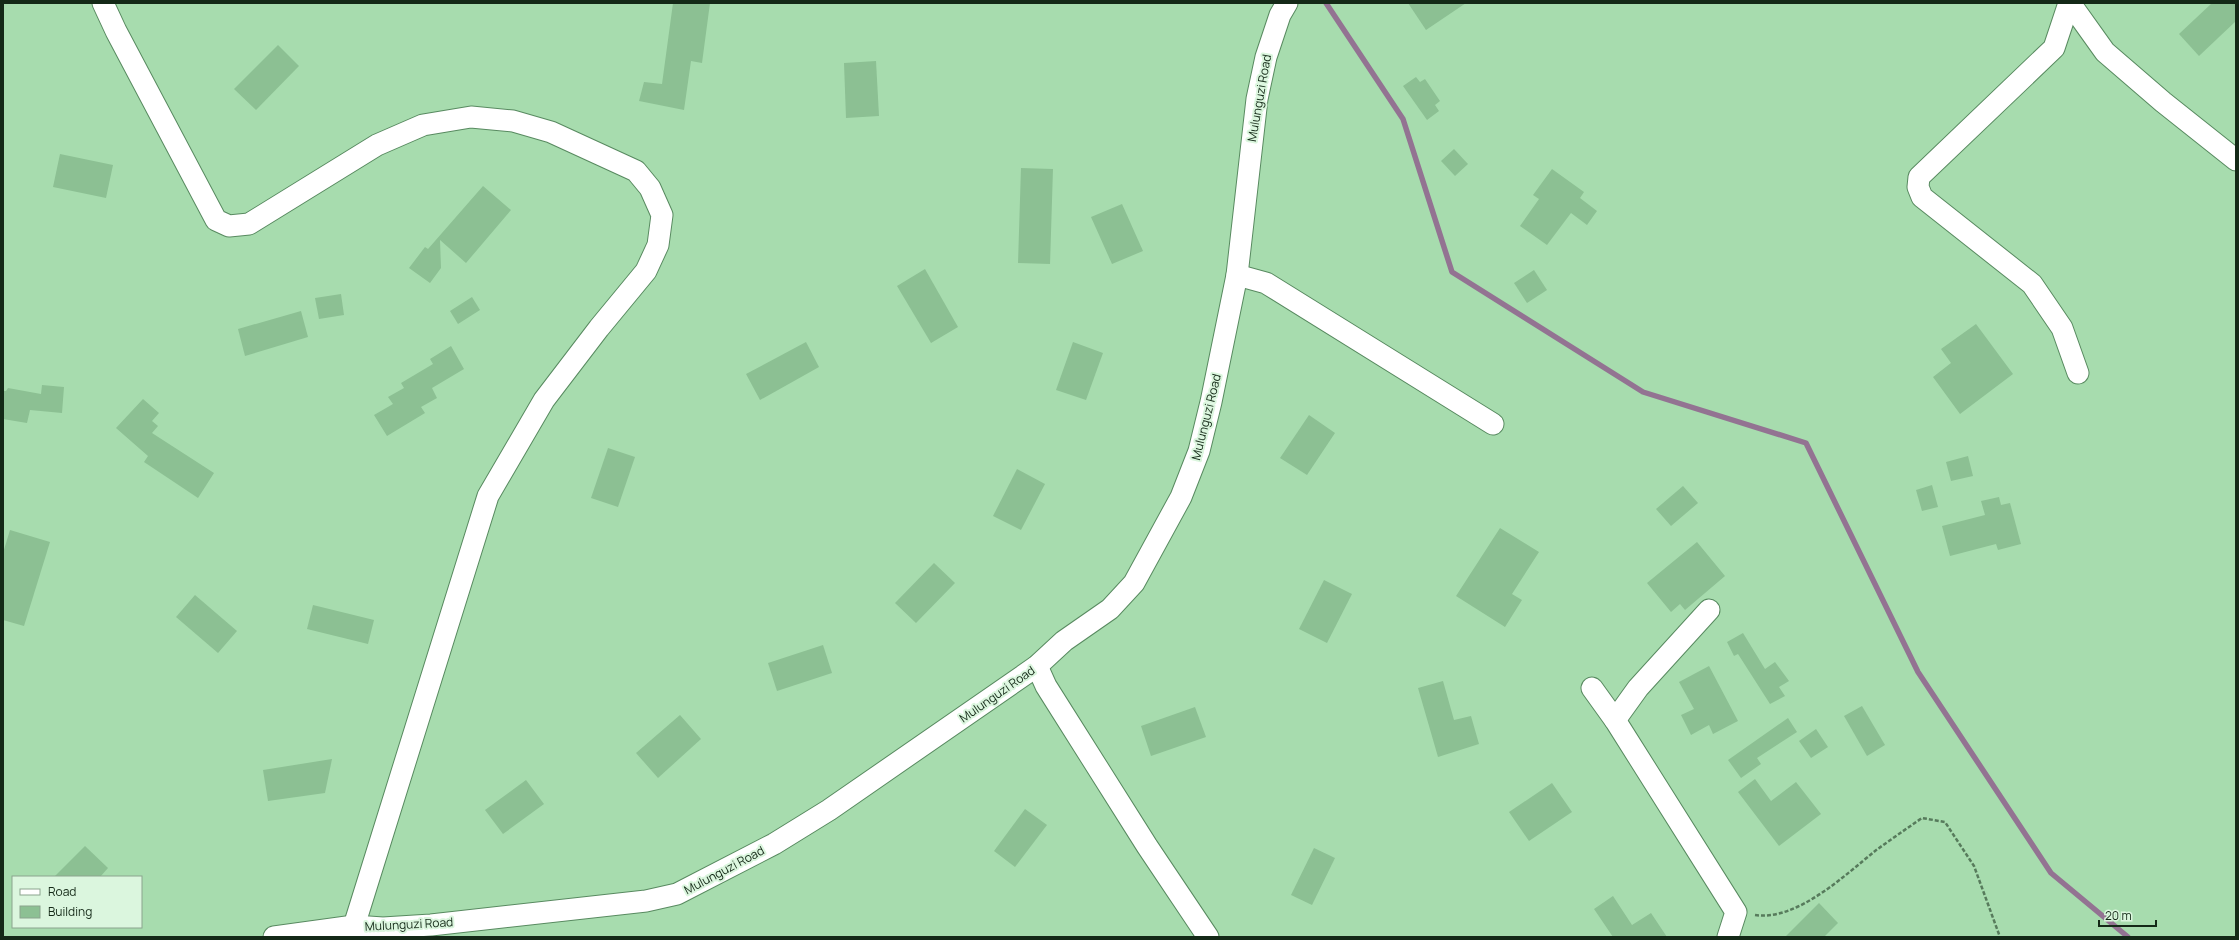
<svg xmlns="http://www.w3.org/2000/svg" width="2239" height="940" font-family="Manrope,sans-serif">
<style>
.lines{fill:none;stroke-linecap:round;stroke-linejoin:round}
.stream{stroke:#937392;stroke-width:5.5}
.building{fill:#8cc093}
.minor-casing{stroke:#588a60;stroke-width:23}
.path{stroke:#577b5c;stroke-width:2.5;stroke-dasharray:4 2;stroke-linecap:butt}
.minor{stroke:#fff;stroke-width:21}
.labels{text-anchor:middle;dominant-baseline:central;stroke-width:4;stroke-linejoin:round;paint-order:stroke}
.street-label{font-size:12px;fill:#142917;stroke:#dbf6de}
</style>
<rect width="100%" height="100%" fill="#a7dcae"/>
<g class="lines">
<path class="stream" d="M 1326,3 L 1403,119 L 1452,272 L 1643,392 L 1806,443 L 1918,672 L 2051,873 L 2128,937"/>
</g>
<g class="building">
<path d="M 673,3 L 710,3 L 702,63 L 691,61 L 684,110 L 639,101 L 644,82 L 662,84 Z"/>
<path d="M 1408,3 L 1466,3 L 1426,30 Z"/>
<path d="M 2212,3 L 2236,3 L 2236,21 L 2199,56 L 2179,34 Z"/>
<path d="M 278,45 L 299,66 L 256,110 L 234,89 Z"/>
<path d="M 876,61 L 879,116 L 846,118 L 844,63 Z"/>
<path d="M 1416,77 L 1420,82 L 1425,79 L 1440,101 L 1435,105 L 1439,111 L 1427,120 L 1403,86 Z"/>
<path d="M 1454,149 L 1468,164 L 1455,176 L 1441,161 Z"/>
<path d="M 60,154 L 113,165 L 106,198 L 53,187 Z"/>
<path d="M 1021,168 L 1053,169 L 1050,264 L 1018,263 Z"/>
<path d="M 1552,169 L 1584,192 L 1580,198 L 1597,211 L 1587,225 L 1571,213 L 1547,245 L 1520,226 L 1539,199 L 1533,195 Z"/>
<path d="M 483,186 L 511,210 L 466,263 L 440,240 L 441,268 L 430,283 L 409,268 L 425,247 L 428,249 Z"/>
<path d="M 1122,204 L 1143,251 L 1112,264 L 1091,217 Z"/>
<path d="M 925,269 L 958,327 L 931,343 L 897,286 Z"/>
<path d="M 1534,270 L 1547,290 L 1527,303 L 1514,283 Z"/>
<path d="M 341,294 L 344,315 L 319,319 L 315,298 Z"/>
<path d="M 472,297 L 480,310 L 458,324 L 450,311 Z"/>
<path d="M 301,311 L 308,337 L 245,356 L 238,329 Z"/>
<path d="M 1976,324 L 2013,374 L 1960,414 L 1933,377 L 1951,363 L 1941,349 Z"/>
<path d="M 806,342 L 819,367 L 760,400 L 746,374 Z"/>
<path d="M 1073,342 L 1103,353 L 1086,400 L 1056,390 Z"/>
<path d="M 451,346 L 464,369 L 432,388 L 437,398 L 421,407 L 425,413 L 387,436 L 374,415 L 393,404 L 388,397 L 404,388 L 401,383 L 433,364 L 430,359 Z"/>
<path d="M 42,385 L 64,387 L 62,413 L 30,410 L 27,423 L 3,419 L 3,391 L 6,391 L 8,388 L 41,394 Z"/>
<path d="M 143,399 L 159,413 L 152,421 L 158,426 L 152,433 L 214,473 L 198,498 L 144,462 L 148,456 L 116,428 Z"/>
<path d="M 1309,415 L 1335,433 L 1307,475 L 1280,458 Z"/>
<path d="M 608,448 L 635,457 L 618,507 L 591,498 Z"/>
<path d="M 1968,456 L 1973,476 L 1951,481 L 1946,462 Z"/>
<path d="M 1017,469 L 1045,484 L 1021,530 L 993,516 Z"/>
<path d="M 1932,485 L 1938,507 L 1922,511 L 1916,490 Z"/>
<path d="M 1683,486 L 1698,503 L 1671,526 L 1656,509 Z"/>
<path d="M 1999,497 L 2001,505 L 2010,503 L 2021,544 L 1998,550 L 1996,544 L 1950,556 L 1942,526 L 1985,515 L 1981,501 Z"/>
<path d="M 1500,528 L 1539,552 L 1512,594 L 1522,600 L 1505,627 L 1456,596 Z"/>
<path d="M 10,530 L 50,542 L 24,626 L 3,620 L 3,553 Z"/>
<path d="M 1697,542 L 1725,576 L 1685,610 L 1680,604 L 1671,612 L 1647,583 Z"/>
<path d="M 934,563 L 955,583 L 916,623 L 895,603 Z"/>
<path d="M 1324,580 L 1352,594 L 1327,643 L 1299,629 Z"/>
<path d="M 195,595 L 237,631 L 218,653 L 176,617 Z"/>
<path d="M 313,605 L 374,620 L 368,644 L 307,629 Z"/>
<path d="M 1743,633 L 1765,669 L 1775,662 L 1789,681 L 1779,687 L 1785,696 L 1770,704 L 1738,654 L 1734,656 L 1727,642 Z"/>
<path d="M 823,645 L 832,673 L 777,691 L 768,663 Z"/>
<path d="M 1709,666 L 1738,721 L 1713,734 L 1709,725 L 1691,735 L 1681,715 L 1694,709 L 1679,682 Z"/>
<path d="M 1443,681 L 1454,720 L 1471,716 L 1479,744 L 1438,757 L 1418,688 Z"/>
<path d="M 1862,706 L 1885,745 L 1867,756 L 1844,716 Z"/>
<path d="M 1195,707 L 1206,737 L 1151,756 L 1141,726 Z"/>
<path d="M 680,715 L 701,739 L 658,778 L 636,753 Z"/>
<path d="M 1788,718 L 1797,732 L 1757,758 L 1761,764 L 1741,778 L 1728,760 Z"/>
<path d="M 1816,729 L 1828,747 L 1811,758 L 1799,741 Z"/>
<path d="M 332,759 L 325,793 L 268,801 L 263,770 Z"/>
<path d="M 1755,779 L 1771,801 L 1796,782 L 1821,814 L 1779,846 L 1738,792 Z"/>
<path d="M 526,780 L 544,804 L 503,834 L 485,810 Z"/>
<path d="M 1552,783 L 1572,812 L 1529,841 L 1509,812 Z"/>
<path d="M 1025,809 L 1047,825 L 1015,867 L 994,851 Z"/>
<path d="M 85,846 L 108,868 L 100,877 L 54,877 Z"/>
<path d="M 1314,848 L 1335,858 L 1312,905 L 1291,895 Z"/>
<path d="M 1613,896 L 1632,925 L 1651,913 L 1667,937 L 1613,937 L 1594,909 Z"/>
<path d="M 1819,903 L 1838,923 L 1824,937 L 1785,937 Z"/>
</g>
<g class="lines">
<g class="minor-casing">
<g id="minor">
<path d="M 103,3 L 116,31 L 216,220 L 229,226 L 249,224 L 377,145 L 423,125 L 471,117 L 513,121 L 551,132 L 636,171 L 650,188 L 662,215 L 658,245 L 646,271 L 599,328 L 544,400 L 488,496 L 354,926"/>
<path d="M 2069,3 L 2054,48 L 1919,177 L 1918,187 L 1922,197 L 2032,284 L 2062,328 L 2078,373"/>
<path d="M 2070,3 L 2105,52 L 2163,102 L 2236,160"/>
<path d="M 1237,275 L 1266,283 L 1493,424"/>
<path d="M 1037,666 L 1046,686 L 1147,846 L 1208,937"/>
<path d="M 1592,688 L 1615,720 L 1736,912 L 1728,937"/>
<path d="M 1615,720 L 1638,688 L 1709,610"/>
<path d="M 274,937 L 354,926 L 383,928 L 431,925 L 646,901 L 677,894 L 774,844 L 829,810 L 1037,666 L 1064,641 L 1110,609 L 1134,583 L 1181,497 L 1199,451 L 1211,402 L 1237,275 L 1257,99 L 1266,57 L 1280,15 L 1287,3"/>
</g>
</g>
<path class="path" d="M 1755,915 C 1797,921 1844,876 1875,851 C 1890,840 1906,829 1922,818 L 1945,822 L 1974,866 L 2000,937"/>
<use href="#minor" class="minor"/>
</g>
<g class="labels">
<g class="street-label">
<text transform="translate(1259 98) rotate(-80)">Mulunguzi Road</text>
<text transform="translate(1206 417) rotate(-76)">Mulunguzi Road</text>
<text transform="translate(997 694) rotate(-35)">Mulunguzi Road</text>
<text transform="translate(724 870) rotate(-28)">Mulunguzi Road</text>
<text transform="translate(409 924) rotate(-3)">Mulunguzi Road</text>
</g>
</g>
<rect width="2239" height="940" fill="none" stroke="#142917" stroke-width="8"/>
<rect x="12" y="876" width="130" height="52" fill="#dbf6de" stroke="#8ba48e"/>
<rect x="20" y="889" width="20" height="6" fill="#ffffff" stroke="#8ba48e"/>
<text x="48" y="896" font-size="12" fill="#142917">Road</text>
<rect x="20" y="906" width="20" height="12" fill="#8cc093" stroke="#8ba48e"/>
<text x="48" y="916" font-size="12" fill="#142917">Building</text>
<path d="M2099 920v6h57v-6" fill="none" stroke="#142917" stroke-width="2"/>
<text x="2105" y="920" font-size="12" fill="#142917" stroke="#dbf6de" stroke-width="3" paint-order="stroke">20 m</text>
</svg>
